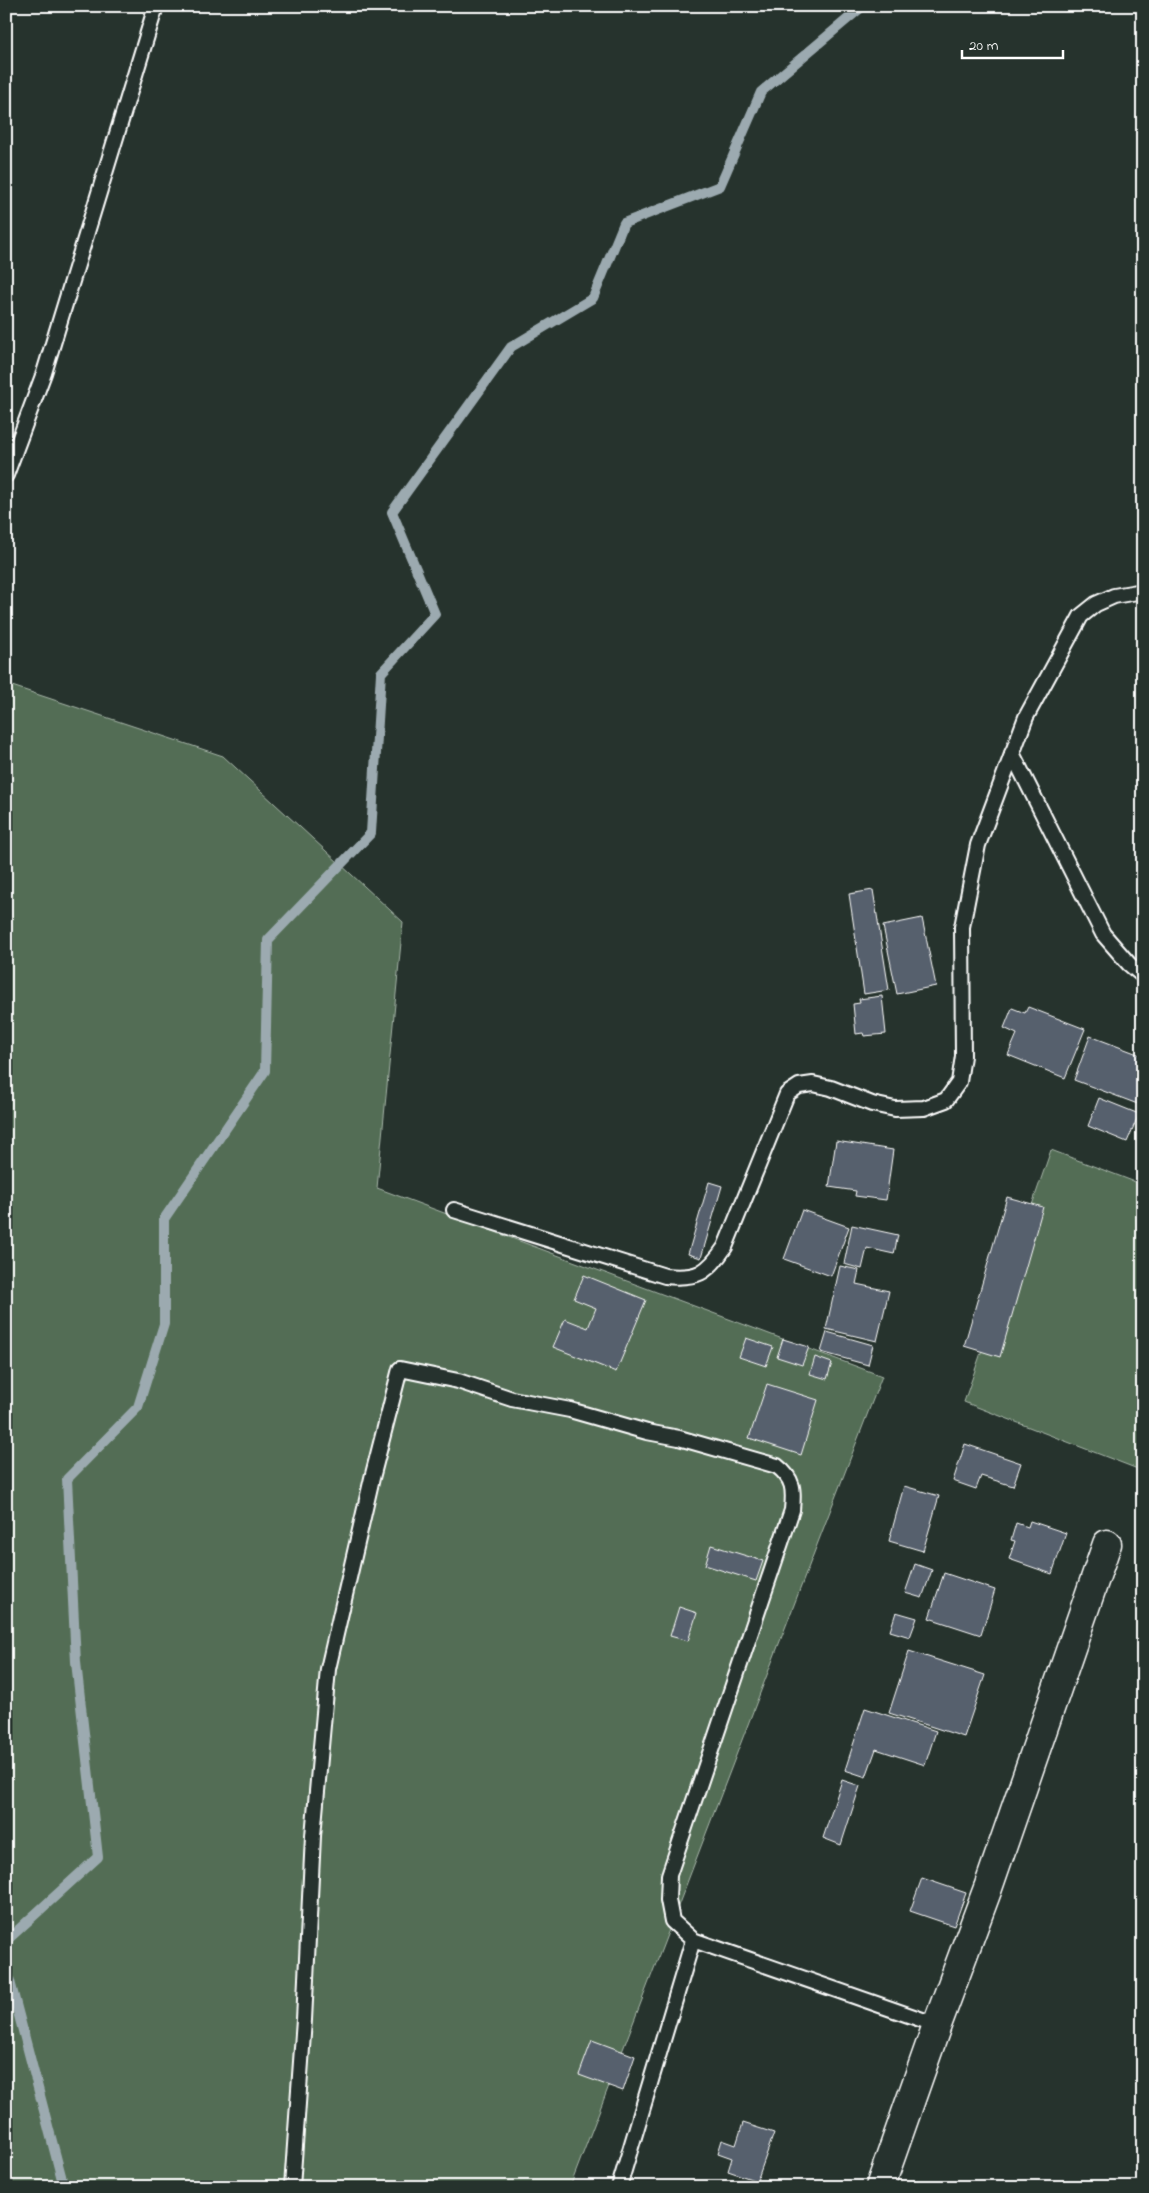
<svg xmlns="http://www.w3.org/2000/svg" width="1149" height="2193" font-family="'Indie Flower',sans-serif">
<style>
.green{fill:#526d54;stroke:#a8b6aa}
.lines{fill:none;stroke-linecap:round;stroke-linejoin:round}
.stream{stroke:#9caab0;stroke-width:10}
.building{fill:#57606d;stroke:#fff}
.service-casing{stroke:#fff;stroke-width:18}
.minor-casing{stroke:#fff;stroke-width:31}
.service{stroke:#26332d;stroke-width:14}
.minor{stroke:#26332d;stroke-width:28}
</style>
<rect width="100%" height="100%" fill="#26332d"/>
<filter id="ink" filterUnits="userSpaceOnUse"><feTurbulence type="fractalNoise" baseFrequency=".02" numOctaves="2"/><feDisplacementMap in="SourceGraphic" scale="10" xChannelSelector="R" yChannelSelector="G"/><feConvolveMatrix kernelMatrix="1 2 1 2 8 2 1 2 1" color-interpolation-filters="sRGB"/></filter>
<g filter="url(#ink)">
<g class="green">
<path d="M 6,684 L 223,756 L 403,922 L 377,1188 L 882,1376 L 570,2187 L 6,2187 Z"/>
<path d="M 1051,1150 L 1143,1185 L 1143,1471 L 964,1402 Z"/>
</g>
<g class="lines">
<g class="stream">
<path d="M 6,1941 L 98,1857 L 76,1662 L 67,1479 L 138,1407 L 164,1324 L 164,1219 L 265,1071 L 268,940 L 371,833 L 381,673 L 435,614 L 392,512 L 511,347 L 593,298 L 624,223 L 720,186 L 761,92 L 863,6"/>
<path d="M 6,1966 L 64,2187"/>
</g>
</g>
<g class="building">
<path d="M 873,890 L 889,990 L 864,994 L 849,894 Z"/>
<path d="M 922,918 L 936,986 L 897,994 L 883,926 Z"/>
<path d="M 882,996 L 886,1034 L 864,1036 L 863,1033 L 856,1034 L 853,1004 L 860,1003 L 859,999 Z"/>
<path d="M 1028,1007 L 1085,1029 L 1065,1078 L 1008,1055 L 1017,1034 L 1004,1028 L 1012,1008 L 1025,1013 Z"/>
<path d="M 1090,1036 L 1143,1056 L 1143,1106 L 1074,1080 Z"/>
<path d="M 1099,1098 L 1139,1114 L 1127,1142 L 1088,1126 Z"/>
<path d="M 836,1141 L 893,1150 L 886,1200 L 855,1196 L 856,1191 L 829,1187 Z"/>
<path d="M 709,1182 L 722,1186 L 701,1258 L 688,1254 Z"/>
<path d="M 1007,1197 L 1043,1207 L 1000,1357 L 964,1346 Z"/>
<path d="M 802,1210 L 849,1227 L 831,1276 L 784,1259 Z"/>
<path d="M 852,1225 L 898,1235 L 894,1254 L 867,1248 L 862,1269 L 844,1264 Z"/>
<path d="M 840,1266 L 859,1270 L 856,1284 L 889,1291 L 877,1341 L 826,1329 Z"/>
<path d="M 584,1275 L 646,1300 L 616,1372 L 553,1347 L 565,1319 L 588,1328 L 596,1308 L 574,1299 Z"/>
<path d="M 827,1332 L 873,1345 L 868,1365 L 821,1352 Z"/>
<path d="M 746,1338 L 773,1347 L 766,1366 L 739,1357 Z"/>
<path d="M 783,1339 L 809,1347 L 802,1365 L 777,1357 Z"/>
<path d="M 815,1357 L 832,1363 L 827,1379 L 810,1374 Z"/>
<path d="M 767,1384 L 818,1400 L 801,1455 L 749,1438 Z"/>
<path d="M 965,1444 L 1021,1463 L 1013,1486 L 981,1476 L 976,1489 L 953,1481 Z"/>
<path d="M 904,1486 L 939,1496 L 923,1551 L 889,1541 Z"/>
<path d="M 1030,1521 L 1066,1533 L 1052,1574 L 1009,1559 L 1015,1541 L 1011,1540 L 1016,1523 L 1028,1527 Z"/>
<path d="M 711,1545 L 763,1561 L 756,1581 L 705,1565 Z"/>
<path d="M 915,1564 L 932,1570 L 922,1598 L 905,1593 Z"/>
<path d="M 944,1573 L 995,1590 L 981,1635 L 929,1618 Z"/>
<path d="M 679,1607 L 697,1613 L 688,1641 L 670,1636 Z"/>
<path d="M 896,1612 L 917,1618 L 910,1637 L 890,1631 Z"/>
<path d="M 909,1651 L 985,1675 L 964,1737 L 889,1713 Z"/>
<path d="M 865,1708 L 936,1731 L 925,1765 L 876,1749 L 866,1777 L 845,1770 Z"/>
<path d="M 842,1780 L 860,1786 L 841,1845 L 823,1838 Z"/>
<path d="M 922,1878 L 966,1893 L 954,1926 L 910,1911 Z"/>
<path d="M 592,2040 L 635,2056 L 623,2091 L 579,2075 Z"/>
<path d="M 743,2123 L 774,2133 L 757,2181 L 728,2171 L 732,2158 L 718,2153 L 722,2140 L 736,2145 Z"/>
</g>
<g class="lines">
<g class="service-casing">
<g id="service">
<path d="M 6,475 L 44,373 L 156,6"/>
<path d="M 1012,753 L 1103,934 L 1129,964 L 1143,976"/>
<path d="M 454,1210 L 665,1276 C 697,1279 707,1274 725,1247 L 787,1094 L 799,1086 L 813,1084 L 831,1088 L 872,1104 L 895,1109 L 924,1108 L 946,1100 L 959,1082 L 963,1056 L 962,927 L 978,845 L 1026,717 L 1081,616 L 1096,604 L 1114,596 L 1143,591"/>
<path d="M 292,2187 L 304,2020 L 313,1836 L 328,1669 L 372,1478 L 400,1369 L 458,1381 L 512,1399 L 570,1410 L 647,1432 L 679,1438 L 777,1466 C 794,1479 794,1490 792,1510 L 669,1875 L 668,1900 L 672,1921 L 693,1940 L 937,2025"/>
<path d="M 619,2187 L 693,1940"/>
</g>
</g>
<g class="minor-casing">
<path id="minor" d="M 880,2187 L 937,2025 L 988,1888 L 1107,1544"/>
</g>
<use href="#service" class="service"/>
<use href="#minor" class="minor"/>
</g>
</g>
<rect width="1149" height="2193" fill="none" stroke="#26332d" stroke-width="25"/>
<rect x="12" y="12" width="1124" height="2168" fill="none" stroke="#fff" stroke-width="2" filter="url(#ink)"/>
<path d="M962 50v8h101v-8" fill="none" stroke="#ffffff" stroke-width="2.5"/>
<text x="969" y="50" font-size="15" fill="#ffffff" stroke="#26332d" stroke-width="4" paint-order="stroke">20 m</text>
</svg>
